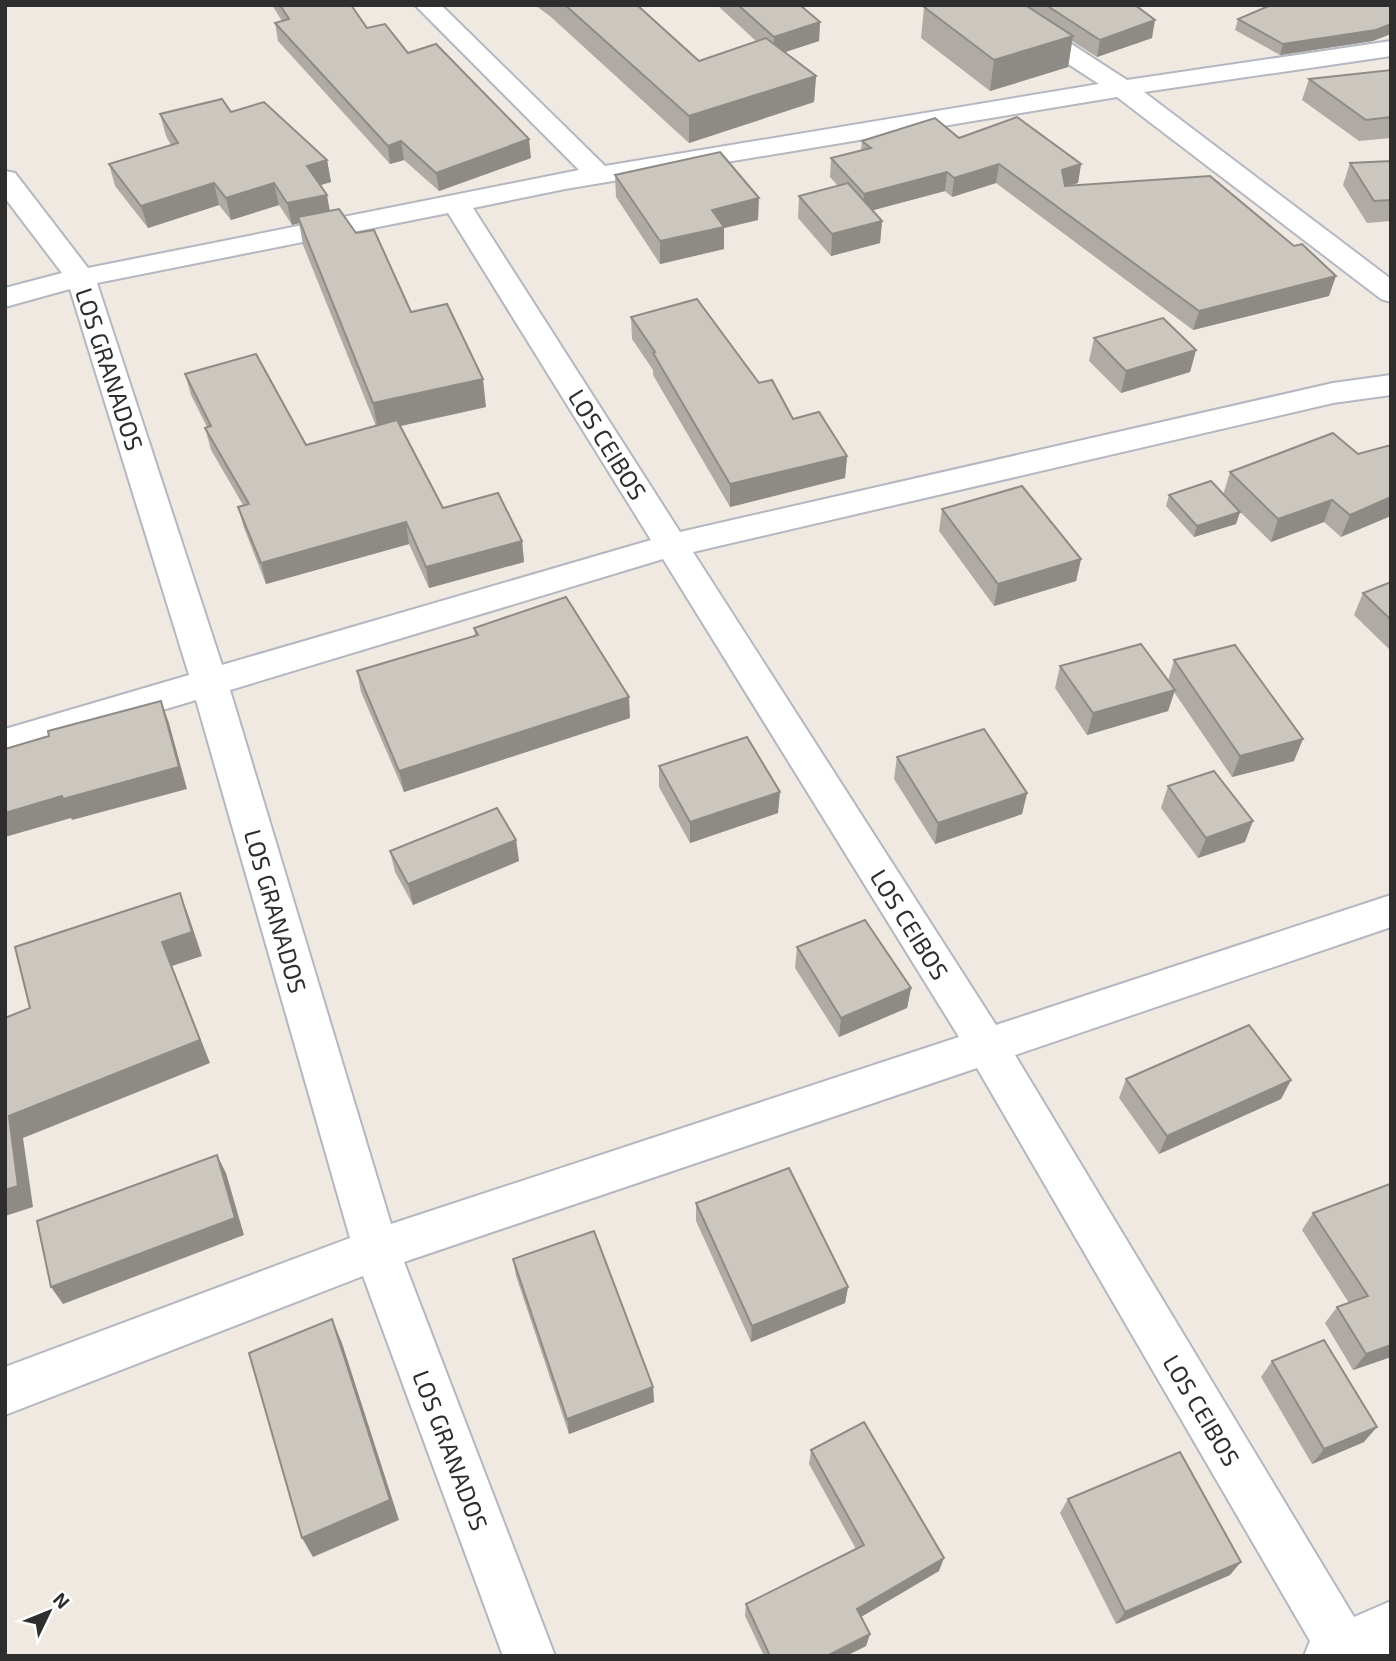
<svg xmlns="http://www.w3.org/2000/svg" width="1396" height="1661" font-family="'Exo 2',sans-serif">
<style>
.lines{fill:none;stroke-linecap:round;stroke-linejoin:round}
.minor-casing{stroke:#b4b7c1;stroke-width:4}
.minor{fill:#fff;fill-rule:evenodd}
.wall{fill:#afaba4}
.shaded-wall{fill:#8e8b86}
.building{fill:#cbc7bf;stroke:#8e8b86;stroke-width:2}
.labels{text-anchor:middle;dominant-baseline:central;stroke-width:5;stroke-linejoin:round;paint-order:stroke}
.street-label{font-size:24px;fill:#2e2e2e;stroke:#fff}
</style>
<rect width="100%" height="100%" fill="#efe9e1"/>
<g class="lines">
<g class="minor-casing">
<path id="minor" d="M 415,5 L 441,5 L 605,166 L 1099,84 L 985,10 L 982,5 L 1011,5 L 1127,80 L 1391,41 L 1391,56 L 1144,92 L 1391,279 L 1391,302 L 1381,299 L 1117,97 L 565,189 L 473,208 L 680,532 L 1333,383 L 1391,375 L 1391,395 L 1333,403 L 693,552 L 996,1025 L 1391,895 L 1391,927 L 1015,1055 L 1354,1617 L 1391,1601 L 1391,1654 L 1304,1656 L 1310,1641 L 977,1068 L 404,1262 L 555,1656 L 503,1656 L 363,1276 L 5,1415 L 5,1367 L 350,1238 L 196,700 L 5,757 L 5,729 L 189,675 L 70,289 L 5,307 L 5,288 L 62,273 L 5,198 L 5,171 L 15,173 L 88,268 L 579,170 ZM 448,213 L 651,540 L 222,665 L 97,283 ZM 663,559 L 959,1037 L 391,1224 L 230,690 Z"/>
</g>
<use href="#minor" class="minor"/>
</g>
<g class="wall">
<path d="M 272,5 L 351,5 L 367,28 L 408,53 L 531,158 L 439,191 L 404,160 L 390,164 L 278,41 L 275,23 L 282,21 Z"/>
<path d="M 535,5 L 637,5 L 699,61 L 756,41 L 717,5 L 800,5 L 820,22 L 819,41 L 785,52 L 816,76 L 814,102 L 689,143 L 551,17 Z"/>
<path d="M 931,5 L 1135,5 L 1152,38 L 1097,57 L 1072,41 L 1068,67 L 990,91 L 921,38 L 924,7 Z"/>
<path d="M 1238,19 L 1373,41 L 1280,55 L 1235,30 Z"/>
<path d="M 1391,70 L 1391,138 L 1359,141 L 1302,100 L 1309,79 Z"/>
<path d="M 231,112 L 327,160 L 331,182 L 320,185 L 330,211 L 486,407 L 400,426 L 443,508 L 522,541 L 524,562 L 429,588 L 409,544 L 266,584 L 244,528 L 238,507 L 243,505 L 211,450 L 205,428 L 207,427 L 191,395 L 185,374 L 306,445 L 376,426 L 303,245 L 299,223 L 292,225 L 279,205 L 231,220 L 219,205 L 148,228 L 115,186 L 109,164 L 171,145 L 166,136 L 160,114 Z"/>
<path d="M 959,138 L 1081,164 L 1078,183 L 1071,185 L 1329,296 L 1193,330 L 996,183 L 952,197 L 945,191 L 872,210 L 882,221 L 880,243 L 831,256 L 798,218 L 799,196 L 838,186 L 830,177 L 831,158 L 861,150 L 862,141 Z"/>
<path d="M 1391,161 L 1391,221 L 1367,223 L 1343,185 L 1350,163 Z"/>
<path d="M 615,175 L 758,220 L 724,228 L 724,249 L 660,264 L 616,197 Z"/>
<path d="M 631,317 L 759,383 L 793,419 L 847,456 L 845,478 L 730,507 L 653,375 L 653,370 L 632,339 Z"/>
<path d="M 1094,338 L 1196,350 L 1190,372 L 1121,393 L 1089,361 Z"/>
<path d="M 1391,445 L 1341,537 L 1324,522 L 1271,542 L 1223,495 L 1230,472 L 1358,454 Z"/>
<path d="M 1169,495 L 1240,512 L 1236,524 L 1194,537 L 1166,506 Z"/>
<path d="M 942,509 L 1081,559 L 1076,581 L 994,606 L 939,531 Z"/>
<path d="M 1391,582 L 1391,651 L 1354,615 L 1363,593 Z"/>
<path d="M 474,628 L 630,718 L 404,792 L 361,692 L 357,671 L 475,636 Z"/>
<path d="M 1174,660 L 1294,761 L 1232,777 L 1174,692 L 1168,711 L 1087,735 L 1055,688 L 1060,666 L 1168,681 Z"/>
<path d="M 897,757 L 1027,793 L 1022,814 L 935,844 L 894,779 Z"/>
<path d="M 659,766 L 778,813 L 690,843 L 659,787 Z"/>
<path d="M 1168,786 L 1245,842 L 1198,858 L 1161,808 Z"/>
<path d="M 516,840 L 519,861 L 413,905 L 395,872 L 390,851 Z"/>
<path d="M 797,947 L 911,988 L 907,1008 L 839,1037 L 795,968 Z"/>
<path d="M 1126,1079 L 1291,1080 L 1281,1099 L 1159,1154 L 1119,1098 Z"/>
<path d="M 1390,1184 L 1391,1357 L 1353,1370 L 1325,1323 L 1337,1307 L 1349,1303 L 1302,1230 L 1313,1213 Z"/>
<path d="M 696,1203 L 848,1287 L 845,1303 L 751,1342 L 696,1221 Z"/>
<path d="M 513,1259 L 653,1387 L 654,1402 L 569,1434 L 516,1276 Z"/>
<path d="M 1272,1361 L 1364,1442 L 1312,1464 L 1261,1377 Z"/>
<path d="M 811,1450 L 939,1571 L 861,1617 L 870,1634 L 866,1646 L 846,1656 L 764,1656 L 745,1616 L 746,1604 L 856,1549 L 809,1464 Z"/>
<path d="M 1068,1499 L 1230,1575 L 1116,1624 L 1060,1513 Z"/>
</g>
<g class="shaded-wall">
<path d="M 1155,20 L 1152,38 L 1097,57 L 1100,40 Z"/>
<path d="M 820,22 L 819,41 L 773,56 L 774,37 Z"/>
<path d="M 1391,24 L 1391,34 L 1373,41 L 1280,55 L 1283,44 Z"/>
<path d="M 1073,36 L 1068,67 L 990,91 L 994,60 Z"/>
<path d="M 816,76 L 814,102 L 689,143 L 689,116 Z"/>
<path d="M 529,139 L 531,158 L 439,191 L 436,173 Z"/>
<path d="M 401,141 L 404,160 L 390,164 L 388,146 Z"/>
<path d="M 327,160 L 331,182 L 311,188 L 307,166 Z"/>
<path d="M 999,164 L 996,183 L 952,197 L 954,178 Z"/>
<path d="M 1081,164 L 1078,183 L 1058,189 L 1062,170 Z"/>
<path d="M 947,172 L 945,191 L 863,213 L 864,194 Z"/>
<path d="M 214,183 L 219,205 L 148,228 L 141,206 Z"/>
<path d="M 274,183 L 279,205 L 231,220 L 226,198 Z"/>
<path d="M 327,195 L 331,217 L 298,217 L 299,223 L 292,225 L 287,203 Z"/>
<path d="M 759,198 L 758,220 L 724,228 L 724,249 L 660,264 L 660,241 L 712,210 Z"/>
<path d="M 882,221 L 880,243 L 831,256 L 832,234 Z"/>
<path d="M 1336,276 L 1329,296 L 1193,330 L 1199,311 Z"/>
<path d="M 1196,350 L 1190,372 L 1121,393 L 1126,371 Z"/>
<path d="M 483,379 L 486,407 L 378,431 L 373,403 Z"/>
<path d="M 847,456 L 845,478 L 730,507 L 730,484 Z"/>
<path d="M 1391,497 L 1391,516 L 1341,537 L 1350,515 Z"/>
<path d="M 1332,500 L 1324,522 L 1271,542 L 1278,519 Z"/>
<path d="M 1240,512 L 1236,524 L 1194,537 L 1197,526 Z"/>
<path d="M 406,522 L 409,544 L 266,584 L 261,563 Z"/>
<path d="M 522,541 L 524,562 L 429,588 L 426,567 Z"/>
<path d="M 1081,559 L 1076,581 L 994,606 L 998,584 Z"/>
<path d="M 1175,690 L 1168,711 L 1087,735 L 1093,713 Z"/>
<path d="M 629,697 L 630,718 L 404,792 L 399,771 Z"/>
<path d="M 161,701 L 169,723 L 187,789 L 72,820 L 71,818 L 5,837 L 5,813 Z"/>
<path d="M 1303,739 L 1294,761 L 1232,777 L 1240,756 Z"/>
<path d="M 780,792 L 778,813 L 690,843 L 690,822 Z"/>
<path d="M 1027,793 L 1022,814 L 935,844 L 938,823 Z"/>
<path d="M 1253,821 L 1245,842 L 1198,858 L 1206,838 Z"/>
<path d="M 516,840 L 519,861 L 413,905 L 408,884 Z"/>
<path d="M 180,893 L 189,917 L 202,956 L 172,966 L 210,1063 L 23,1138 L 33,1207 L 5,1216 L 9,1116 L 162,942 Z"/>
<path d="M 911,988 L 907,1008 L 839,1037 L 841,1018 Z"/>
<path d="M 1291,1080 L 1281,1099 L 1159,1154 L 1167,1136 Z"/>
<path d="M 217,1155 L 226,1173 L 244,1235 L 63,1304 L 51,1287 Z"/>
<path d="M 848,1287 L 845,1303 L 751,1342 L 752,1326 Z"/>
<path d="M 332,1319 L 342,1343 L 399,1520 L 313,1557 L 302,1538 Z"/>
<path d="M 1391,1345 L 1391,1357 L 1353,1370 L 1366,1354 Z"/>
<path d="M 653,1387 L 654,1402 L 569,1434 L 567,1419 Z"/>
<path d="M 1377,1427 L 1364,1442 L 1312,1464 L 1324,1449 Z"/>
<path d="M 944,1558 L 939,1571 L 854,1621 L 857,1609 Z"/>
<path d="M 1241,1562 L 1230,1575 L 1116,1624 L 1125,1612 Z"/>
<path d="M 870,1634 L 866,1646 L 846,1656 L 827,1656 Z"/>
</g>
<g class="building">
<path d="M 280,5 L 351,5 L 367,28 L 385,24 L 408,53 L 436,44 L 529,139 L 436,173 L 401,141 L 388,146 L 275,23 L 289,19 Z"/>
<path d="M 565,5 L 637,5 L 699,61 L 766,38 L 816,76 L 689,116 Z"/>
<path d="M 738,5 L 800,5 L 820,22 L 774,37 Z"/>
<path d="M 931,5 L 1025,5 L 1073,36 L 994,60 L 924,7 Z"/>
<path d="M 1046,5 L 1135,5 L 1155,20 L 1100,40 Z"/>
<path d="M 1271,5 L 1391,5 L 1391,24 L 1376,30 L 1283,44 L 1238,19 Z"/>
<path d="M 1391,70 L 1391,117 L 1366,120 L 1309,79 Z"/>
<path d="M 222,99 L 231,112 L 264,102 L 327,160 L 307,166 L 327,195 L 287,203 L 274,183 L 226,198 L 214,183 L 141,206 L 109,164 L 178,143 L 160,114 Z"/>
<path d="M 1017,117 L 1081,164 L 1062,170 L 1065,186 L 1210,176 L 1294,246 L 1302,244 L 1336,276 L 1199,311 L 999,164 L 954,178 L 947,172 L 864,194 L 831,158 L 871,148 L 862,141 L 935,118 L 959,138 Z"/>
<path d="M 720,152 L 759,198 L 712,210 L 724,227 L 660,241 L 615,175 Z"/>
<path d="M 1391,161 L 1391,200 L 1374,201 L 1350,163 Z"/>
<path d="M 848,183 L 882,221 L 832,234 L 799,196 Z"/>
<path d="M 339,209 L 356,233 L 374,230 L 411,312 L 447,304 L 483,379 L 373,403 L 298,217 Z"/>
<path d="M 697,299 L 759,383 L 772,380 L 793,419 L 819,412 L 847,456 L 730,484 L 653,353 L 655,352 L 631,317 Z"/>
<path d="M 1163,318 L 1196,350 L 1126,371 L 1094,338 Z"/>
<path d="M 256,354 L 306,445 L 397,420 L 443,508 L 498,493 L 522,541 L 426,567 L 406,522 L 261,563 L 238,507 L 249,504 L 205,428 L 211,426 L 185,374 Z"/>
<path d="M 1333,433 L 1358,454 L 1391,445 L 1391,497 L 1350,515 L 1332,500 L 1278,519 L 1230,472 Z"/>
<path d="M 1211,481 L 1240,512 L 1197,526 L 1169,495 Z"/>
<path d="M 1022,486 L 1081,559 L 998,584 L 942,509 Z"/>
<path d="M 1391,582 L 1391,620 L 1363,593 Z"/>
<path d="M 566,597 L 629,697 L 399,771 L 357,671 L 478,635 L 474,628 Z"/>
<path d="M 1141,644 L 1175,690 L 1093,713 L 1060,666 Z"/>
<path d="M 1235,645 L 1303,739 L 1240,756 L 1174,660 Z"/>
<path d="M 161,701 L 179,767 L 63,799 L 62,796 L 5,813 L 5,749 L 49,736 L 48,731 Z"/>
<path d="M 984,729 L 1027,793 L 938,823 L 897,757 Z"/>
<path d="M 747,737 L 780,792 L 690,822 L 659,766 Z"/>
<path d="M 1214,771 L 1253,821 L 1206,838 L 1168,786 Z"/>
<path d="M 497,808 L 516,840 L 408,884 L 390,851 Z"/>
<path d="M 180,893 L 192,932 L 162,942 L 200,1040 L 9,1116 L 18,1186 L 5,1190 L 5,1018 L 30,1008 L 15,947 Z"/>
<path d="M 865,920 L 911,988 L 841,1018 L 797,947 Z"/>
<path d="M 1249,1025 L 1291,1080 L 1167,1136 L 1126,1079 Z"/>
<path d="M 217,1155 L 235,1218 L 51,1287 L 37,1221 Z"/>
<path d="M 789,1168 L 848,1287 L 752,1326 L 696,1203 Z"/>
<path d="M 1390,1184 L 1391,1345 L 1366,1354 L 1337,1307 L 1368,1296 L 1313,1213 Z"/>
<path d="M 594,1231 L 653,1387 L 567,1419 L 513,1259 Z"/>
<path d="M 332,1319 L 390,1500 L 302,1538 L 249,1353 Z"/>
<path d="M 1324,1340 L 1377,1427 L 1324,1449 L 1272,1361 Z"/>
<path d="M 864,1422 L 944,1558 L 857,1609 L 870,1634 L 827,1656 L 770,1656 L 746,1604 L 864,1545 L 811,1450 Z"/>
<path d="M 1180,1452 L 1241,1562 L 1125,1612 L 1068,1499 Z"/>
</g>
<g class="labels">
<g class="street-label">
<text transform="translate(110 369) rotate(72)">LOS GRANADOS</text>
<text transform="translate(608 444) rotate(58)">LOS CEIBOS</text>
<text transform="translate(276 911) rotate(74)">LOS GRANADOS</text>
<text transform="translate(910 924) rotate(58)">LOS CEIBOS</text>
<text transform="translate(1202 1410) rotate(59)">LOS CEIBOS</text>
<text transform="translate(451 1450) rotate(69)">LOS GRANADOS</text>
</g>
</g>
<rect width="1396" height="1661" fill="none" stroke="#2e2e2e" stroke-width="14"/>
<g transform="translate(49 1612) rotate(47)" stroke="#ffffff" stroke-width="5" paint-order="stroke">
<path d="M0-5L12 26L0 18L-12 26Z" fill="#2e2e2e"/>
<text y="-10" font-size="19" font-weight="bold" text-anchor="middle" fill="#2e2e2e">N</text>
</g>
</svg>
